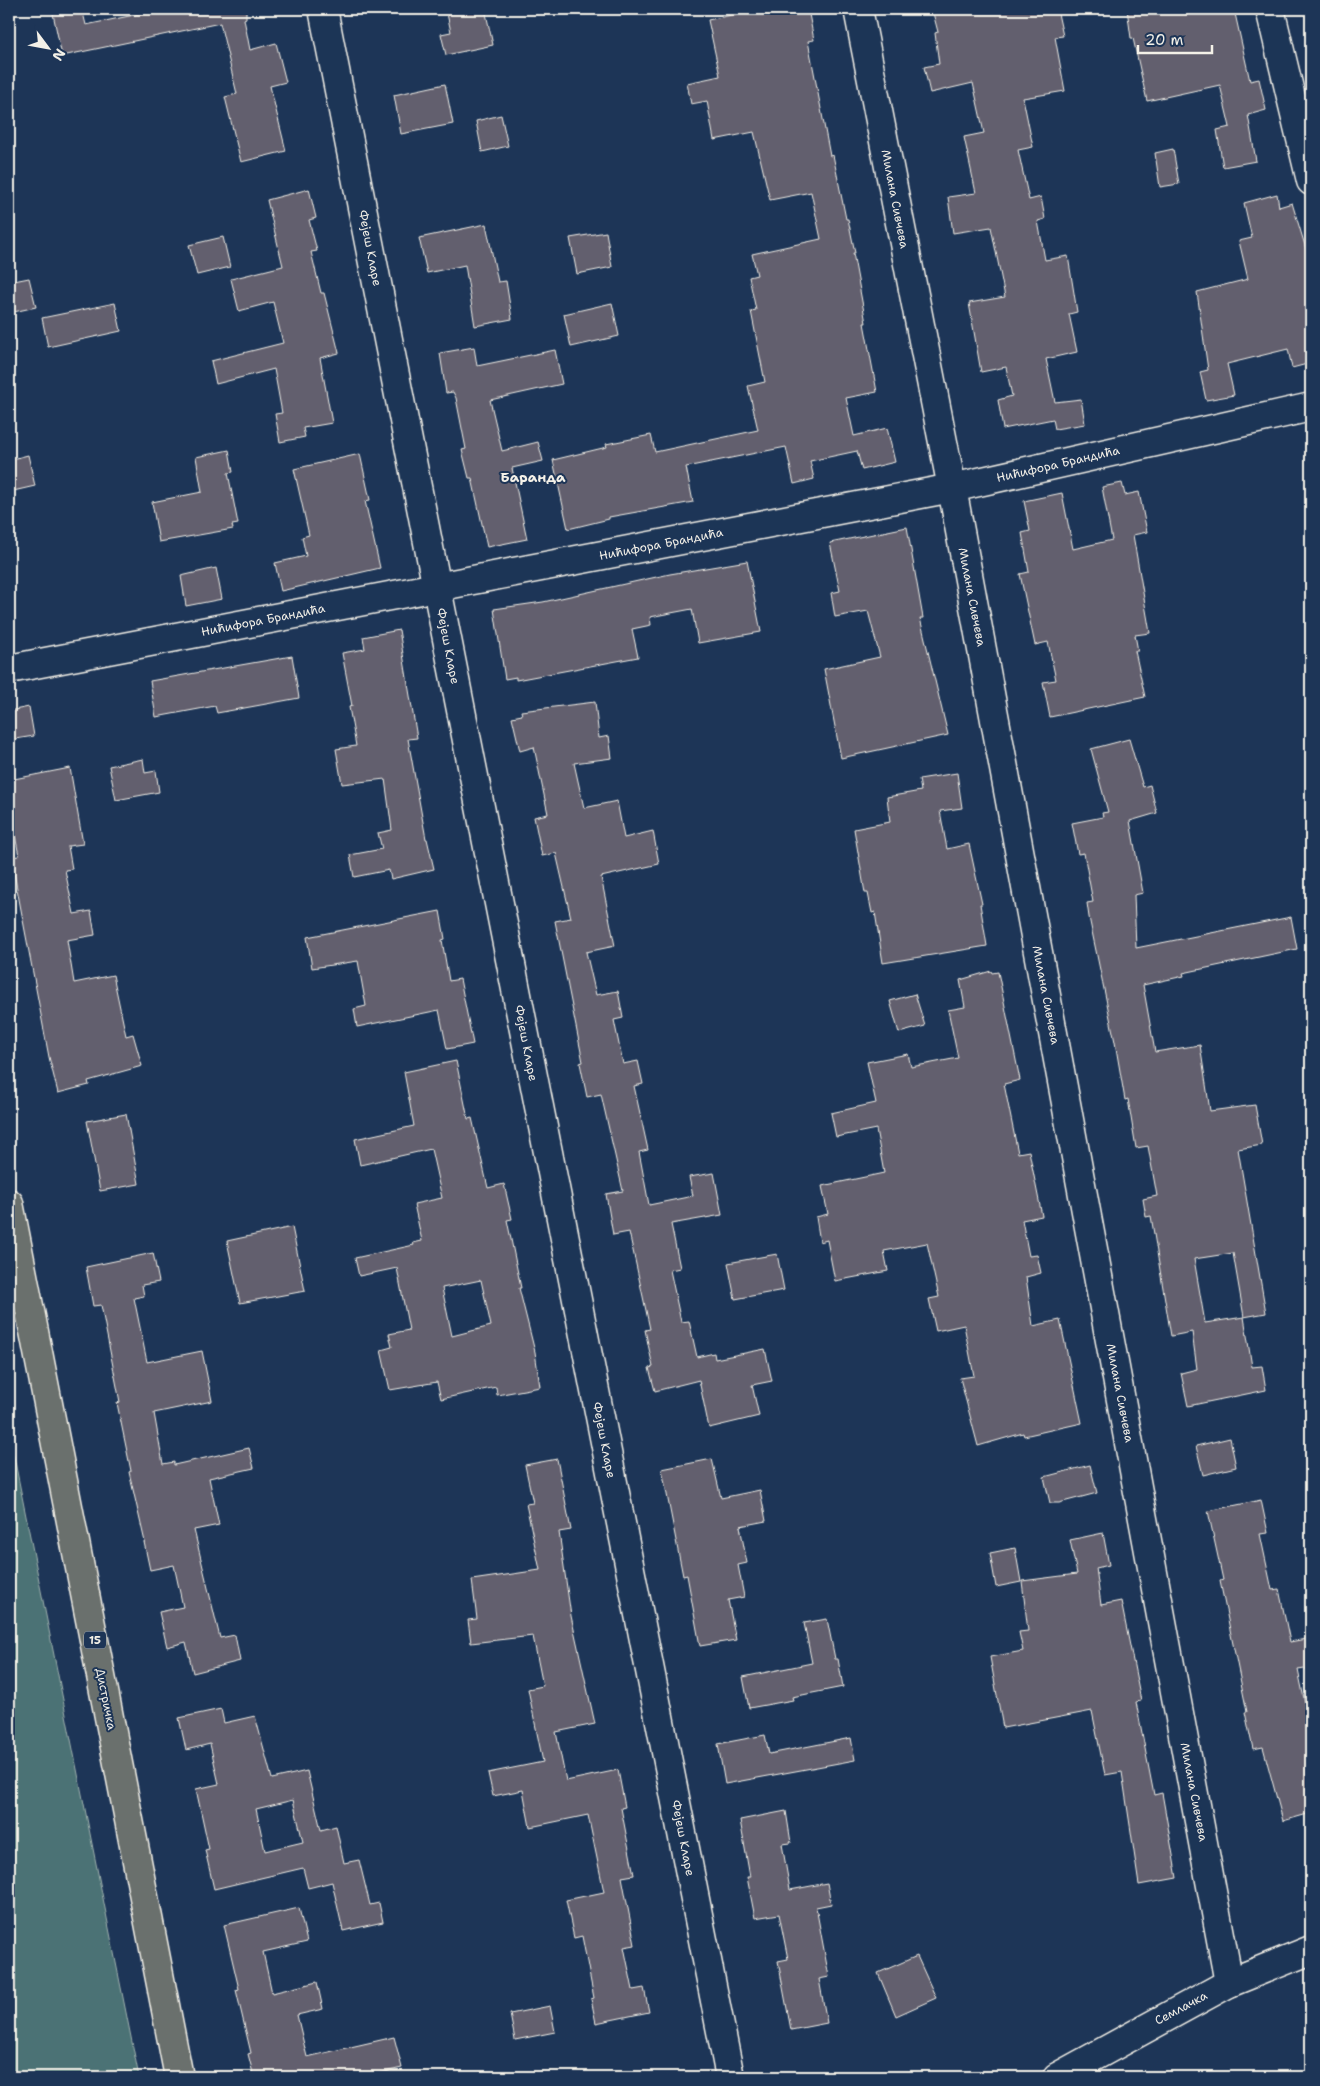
<svg xmlns="http://www.w3.org/2000/svg" width="1320" height="2086" font-family="'Shantell Sans',sans-serif">
<style>
.green{fill:#4c7275;stroke:#a0b2ae}
.building{fill:#625e6e;stroke:#f4f1e8;fill-rule:evenodd}
.lines{fill:none;stroke-linecap:round;stroke-linejoin:round}
.minor-casing{stroke:#f4f1e8;stroke-width:31}
.secondary-casing{stroke:#f4f1e8;stroke-width:31}
.primary-casing{stroke:#f4f1e8;stroke-width:31}
.minor{stroke:#1d3557;stroke-width:28}
.secondary{stroke:#1d3557;stroke-width:28}
.primary{stroke:#6b706d;stroke-width:28}
.labels{text-anchor:middle;dominant-baseline:central;stroke-width:4;stroke-linejoin:round;paint-order:stroke}
.shield{fill:#1d3557;stroke:#b4b9bc;stroke-width:1}
.shield-label{font-size:11px;font-weight:bold;fill:#f4f1e8}
.street-label{font-size:12px;fill:#f4f1e8;stroke:#1d3557}
.neighbourhood-label{font-size:14px;font-weight:bold;fill:#f4f1e8;stroke:#1d3557}
</style>
<rect width="100%" height="100%" fill="#1d3557"/>
<filter id="ink" filterUnits="userSpaceOnUse"><feTurbulence type="fractalNoise" baseFrequency=".02" numOctaves="2"/><feDisplacementMap in="SourceGraphic" scale="10" xChannelSelector="R" yChannelSelector="G"/><feConvolveMatrix kernelMatrix="1 2 1 2 8 2 1 2 1" color-interpolation-filters="sRGB"/></filter>
<g filter="url(#ink)">
<path class="green" d="M 9,1432 L 139,2077 L 9,2077 Z"/>
<g class="building">
<path d="M 52,9 L 82,9 L 86,25 L 163,9 L 246,9 L 246,18 L 244,19 L 250,50 L 276,43 L 286,82 L 270,86 L 286,151 L 241,162 L 225,97 L 237,94 L 220,23 L 62,56 Z"/>
<path d="M 446,9 L 485,9 L 493,45 L 446,55 L 441,34 L 451,32 Z"/>
<path d="M 750,9 L 808,9 L 814,40 L 808,41 L 830,156 L 833,155 L 846,219 L 848,219 L 855,253 L 853,253 L 866,323 L 864,323 L 877,392 L 846,398 L 854,436 L 887,428 L 895,462 L 862,470 L 857,451 L 810,461 L 814,479 L 794,484 L 786,447 L 686,467 L 693,502 L 609,517 L 609,519 L 568,529 L 553,460 L 607,447 L 606,444 L 651,435 L 655,452 L 758,430 L 748,386 L 765,382 L 751,311 L 756,310 L 749,277 L 757,275 L 752,254 L 821,239 L 811,192 L 770,200 L 754,132 L 714,140 L 707,101 L 691,104 L 687,83 L 720,76 L 708,20 L 750,11 Z"/>
<path d="M 932,9 L 1057,9 L 1063,36 L 1055,37 L 1065,91 L 1023,98 L 1033,147 L 1018,150 L 1029,200 L 1041,197 L 1045,219 L 1038,221 L 1045,260 L 1068,256 L 1077,312 L 1069,314 L 1077,352 L 1046,359 L 1055,402 L 1081,399 L 1085,424 L 1055,429 L 1053,419 L 1003,429 L 998,400 L 1012,396 L 1006,367 L 981,372 L 969,303 L 1005,297 L 991,227 L 953,233 L 948,197 L 976,193 L 964,137 L 984,133 L 973,83 L 930,93 L 924,67 L 939,64 L 935,33 L 938,32 Z"/>
<path d="M 1127,9 L 1234,9 L 1250,81 L 1259,79 L 1266,110 L 1248,115 L 1256,161 L 1223,167 L 1217,130 L 1230,127 L 1220,85 L 1147,101 L 1133,38 L 1131,38 Z"/>
<path d="M 445,84 L 453,124 L 401,134 L 394,95 Z"/>
<path d="M 501,115 L 508,146 L 482,152 L 476,121 Z"/>
<path d="M 1173,149 L 1179,184 L 1160,187 L 1155,153 Z"/>
<path d="M 309,189 L 316,218 L 309,220 L 317,251 L 311,252 L 321,293 L 324,293 L 339,353 L 320,358 L 332,423 L 303,428 L 305,437 L 280,442 L 275,414 L 282,413 L 274,369 L 216,384 L 211,361 L 283,343 L 273,302 L 239,311 L 231,279 L 283,266 L 267,200 Z"/>
<path d="M 1277,194 L 1279,207 L 1292,203 L 1311,265 L 1311,363 L 1292,368 L 1288,349 L 1227,364 L 1234,395 L 1206,400 L 1200,372 L 1208,370 L 1197,292 L 1248,279 L 1239,241 L 1252,238 L 1244,203 Z"/>
<path d="M 486,224 L 498,282 L 506,281 L 512,319 L 475,326 L 465,265 L 427,273 L 419,238 Z"/>
<path d="M 606,232 L 612,267 L 577,274 L 570,238 Z"/>
<path d="M 223,237 L 230,267 L 197,275 L 189,245 Z"/>
<path d="M 29,278 L 36,307 L 9,313 L 9,282 Z"/>
<path d="M 115,303 L 121,331 L 48,347 L 42,318 Z"/>
<path d="M 612,303 L 619,336 L 571,347 L 564,314 Z"/>
<path d="M 474,347 L 477,366 L 555,350 L 562,384 L 490,400 L 502,451 L 538,442 L 543,461 L 512,468 L 527,539 L 487,547 L 472,478 L 469,478 L 462,450 L 466,449 L 456,398 L 453,392 L 446,393 L 440,353 Z"/>
<path d="M 229,450 L 233,472 L 228,473 L 238,524 L 232,525 L 233,529 L 159,542 L 152,502 L 202,492 L 196,457 Z"/>
<path d="M 360,454 L 370,500 L 365,501 L 380,568 L 281,591 L 275,563 L 306,556 L 302,537 L 309,535 L 294,469 Z"/>
<path d="M 28,455 L 35,486 L 9,492 L 9,460 Z"/>
<path d="M 1122,483 L 1125,495 L 1139,492 L 1147,532 L 1133,535 L 1150,633 L 1135,635 L 1138,651 L 1135,651 L 1145,697 L 1050,717 L 1043,682 L 1056,680 L 1048,642 L 1035,645 L 1020,574 L 1029,572 L 1022,533 L 1030,531 L 1024,501 L 1062,493 L 1073,549 L 1112,540 L 1102,487 Z"/>
<path d="M 907,527 L 923,618 L 920,618 L 948,735 L 841,758 L 824,669 L 880,657 L 868,611 L 835,617 L 831,593 L 840,591 L 830,543 Z"/>
<path d="M 747,561 L 761,632 L 698,643 L 692,609 L 650,617 L 651,625 L 632,629 L 638,657 L 516,680 L 516,677 L 505,679 L 494,609 L 543,602 L 670,574 Z"/>
<path d="M 216,568 L 222,599 L 186,606 L 181,576 Z"/>
<path d="M 399,630 L 417,738 L 408,739 L 426,839 L 427,839 L 434,869 L 391,879 L 389,870 L 354,877 L 350,855 L 382,849 L 378,833 L 392,830 L 385,779 L 342,784 L 336,749 L 356,746 L 349,707 L 352,706 L 342,653 L 365,649 L 363,637 Z"/>
<path d="M 292,656 L 299,698 L 217,713 L 215,706 L 156,717 L 150,681 Z"/>
<path d="M 595,702 L 599,738 L 609,736 L 612,758 L 574,763 L 584,808 L 617,801 L 624,838 L 653,831 L 659,864 L 601,877 L 615,946 L 586,952 L 596,995 L 618,991 L 623,1018 L 614,1020 L 623,1064 L 638,1061 L 643,1084 L 634,1086 L 648,1150 L 639,1152 L 649,1205 L 693,1196 L 689,1177 L 714,1173 L 722,1215 L 671,1224 L 680,1268 L 670,1270 L 681,1322 L 689,1321 L 697,1357 L 714,1353 L 715,1359 L 765,1349 L 772,1381 L 752,1385 L 759,1416 L 709,1428 L 699,1380 L 655,1391 L 649,1368 L 653,1367 L 645,1330 L 650,1329 L 629,1232 L 613,1235 L 606,1194 L 623,1191 L 601,1094 L 587,1097 L 580,1063 L 583,1062 L 555,921 L 571,918 L 556,853 L 542,856 L 534,817 L 548,814 L 534,747 L 520,751 L 512,717 L 522,715 L 521,711 Z"/>
<path d="M 29,707 L 34,736 L 9,740 L 9,711 Z"/>
<path d="M 1129,739 L 1143,787 L 1150,785 L 1157,813 L 1130,821 L 1143,893 L 1134,895 L 1136,948 L 1291,917 L 1297,949 L 1183,973 L 1184,976 L 1143,985 L 1155,1052 L 1200,1045 L 1210,1111 L 1255,1105 L 1262,1145 L 1238,1149 L 1266,1313 L 1244,1317 L 1252,1367 L 1262,1366 L 1266,1390 L 1188,1406 L 1181,1373 L 1197,1369 L 1192,1332 L 1171,1336 L 1151,1216 L 1146,1217 L 1143,1199 L 1157,1196 L 1148,1146 L 1136,1148 L 1128,1099 L 1125,1100 L 1115,1042 L 1089,917 L 1087,903 L 1093,902 L 1084,853 L 1078,854 L 1072,823 L 1103,817 L 1102,813 L 1108,812 L 1091,749 ZM 1233,1253 L 1244,1317 L 1205,1323 L 1194,1259 Z"/>
<path d="M 143,759 L 145,773 L 156,771 L 159,792 L 116,800 L 109,766 Z"/>
<path d="M 70,768 L 83,844 L 68,846 L 72,869 L 65,870 L 74,914 L 91,911 L 95,935 L 67,940 L 74,983 L 113,975 L 126,1036 L 133,1034 L 142,1066 L 88,1081 L 89,1085 L 58,1093 L 49,1057 L 11,857 L 19,856 L 9,803 L 9,780 Z"/>
<path d="M 957,773 L 962,808 L 940,811 L 947,849 L 969,844 L 982,904 L 980,904 L 987,946 L 883,963 L 875,912 L 872,913 L 868,893 L 865,893 L 854,829 L 890,822 L 887,797 L 921,791 L 919,779 Z"/>
<path d="M 440,911 L 445,939 L 442,940 L 449,981 L 460,979 L 473,1044 L 447,1049 L 439,1010 L 357,1027 L 354,1009 L 366,1006 L 358,961 L 312,968 L 307,937 Z"/>
<path d="M 991,971 L 992,973 L 998,972 L 1020,1080 L 1004,1084 L 1018,1153 L 1029,1151 L 1042,1216 L 1022,1220 L 1029,1256 L 1037,1255 L 1041,1273 L 1026,1277 L 1033,1326 L 1060,1320 L 1082,1423 L 1024,1436 L 1023,1433 L 978,1446 L 960,1378 L 974,1376 L 964,1325 L 936,1331 L 929,1299 L 939,1297 L 927,1243 L 884,1251 L 888,1271 L 835,1281 L 827,1240 L 820,1242 L 816,1217 L 828,1214 L 822,1186 L 884,1173 L 876,1129 L 836,1137 L 831,1113 L 876,1103 L 867,1062 L 908,1054 L 911,1067 L 958,1058 L 948,1010 L 965,1007 L 960,980 Z"/>
<path d="M 915,994 L 925,1026 L 899,1033 L 890,1001 Z"/>
<path d="M 456,1061 L 468,1119 L 472,1118 L 488,1188 L 504,1184 L 512,1219 L 507,1220 L 521,1288 L 519,1288 L 535,1352 L 540,1387 L 497,1395 L 496,1387 L 441,1399 L 437,1382 L 390,1390 L 381,1350 L 392,1347 L 389,1334 L 409,1330 L 397,1268 L 359,1276 L 355,1258 L 414,1245 L 413,1243 L 422,1241 L 414,1204 L 442,1198 L 431,1149 L 360,1165 L 355,1139 L 414,1126 L 404,1072 ZM 481,1280 L 491,1326 L 452,1336 L 442,1288 Z"/>
<path d="M 126,1114 L 139,1184 L 100,1191 L 87,1121 Z"/>
<path d="M 292,1227 L 305,1291 L 240,1303 L 227,1241 Z"/>
<path d="M 153,1253 L 159,1282 L 142,1285 L 144,1296 L 134,1298 L 147,1362 L 202,1351 L 212,1401 L 154,1413 L 163,1464 L 174,1462 L 174,1465 L 249,1448 L 254,1468 L 209,1478 L 219,1525 L 194,1530 L 220,1638 L 235,1635 L 240,1661 L 193,1673 L 186,1642 L 167,1647 L 159,1612 L 183,1607 L 174,1565 L 150,1570 L 144,1542 L 145,1542 L 129,1472 L 131,1471 L 117,1403 L 120,1402 L 101,1305 L 93,1306 L 86,1267 Z"/>
<path d="M 777,1254 L 784,1290 L 735,1299 L 728,1263 Z"/>
<path d="M 1230,1438 L 1236,1467 L 1203,1475 L 1196,1446 Z"/>
<path d="M 557,1459 L 571,1530 L 559,1532 L 571,1616 L 595,1724 L 556,1732 L 566,1781 L 618,1770 L 625,1807 L 621,1808 L 634,1875 L 622,1877 L 635,1945 L 624,1947 L 633,1990 L 644,1988 L 649,2012 L 596,2023 L 591,1999 L 594,1998 L 582,1936 L 574,1938 L 566,1900 L 604,1892 L 588,1815 L 530,1827 L 523,1790 L 493,1796 L 488,1773 L 543,1762 L 528,1689 L 543,1686 L 533,1636 L 471,1643 L 468,1620 L 477,1619 L 472,1580 L 540,1570 L 526,1504 L 533,1503 L 525,1465 Z"/>
<path d="M 712,1459 L 721,1498 L 760,1490 L 766,1521 L 740,1526 L 747,1563 L 738,1565 L 744,1597 L 728,1600 L 736,1640 L 700,1646 L 687,1575 L 683,1576 L 662,1469 Z"/>
<path d="M 1090,1465 L 1097,1493 L 1059,1503 L 1050,1503 L 1044,1477 Z"/>
<path d="M 1261,1500 L 1268,1533 L 1260,1534 L 1272,1590 L 1279,1589 L 1290,1642 L 1311,1638 L 1311,1668 L 1298,1670 L 1311,1732 L 1311,1813 L 1283,1821 L 1263,1747 L 1253,1749 L 1245,1712 L 1247,1712 L 1220,1581 L 1223,1580 L 1208,1511 Z"/>
<path d="M 1103,1533 L 1109,1565 L 1096,1568 L 1101,1605 L 1121,1601 L 1141,1701 L 1136,1702 L 1154,1795 L 1162,1793 L 1177,1878 L 1139,1885 L 1122,1772 L 1105,1775 L 1092,1711 L 1003,1728 L 990,1657 L 1023,1651 L 1019,1632 L 1028,1631 L 1022,1581 L 1077,1574 L 1070,1540 Z"/>
<path d="M 1015,1548 L 1021,1582 L 996,1587 L 990,1553 Z"/>
<path d="M 827,1619 L 835,1659 L 838,1659 L 843,1687 L 792,1697 L 793,1700 L 749,1708 L 743,1677 L 812,1663 L 804,1623 Z"/>
<path d="M 221,1709 L 224,1723 L 255,1716 L 272,1779 L 307,1771 L 321,1830 L 336,1826 L 344,1863 L 359,1860 L 370,1905 L 379,1903 L 383,1922 L 343,1931 L 332,1882 L 308,1888 L 303,1868 L 214,1889 L 205,1850 L 209,1849 L 196,1789 L 219,1784 L 210,1744 L 186,1750 L 179,1718 ZM 293,1800 L 303,1842 L 265,1851 L 256,1809 Z"/>
<path d="M 765,1735 L 769,1754 L 851,1738 L 855,1760 L 725,1784 L 718,1744 Z"/>
<path d="M 786,1811 L 791,1843 L 782,1844 L 790,1890 L 827,1883 L 831,1904 L 816,1907 L 829,1977 L 819,1979 L 827,2023 L 791,2030 L 778,1961 L 788,1959 L 779,1914 L 755,1918 L 747,1877 L 750,1877 L 740,1820 Z"/>
<path d="M 299,1908 L 307,1942 L 263,1952 L 272,1993 L 317,1982 L 323,2009 L 297,2015 L 307,2057 L 394,2037 L 402,2068 L 363,2077 L 254,2077 L 248,2054 L 251,2053 L 236,1990 L 239,1989 L 224,1925 Z"/>
<path d="M 917,1956 L 936,1998 L 896,2016 L 878,1973 Z"/>
<path d="M 550,2006 L 555,2032 L 515,2040 L 510,2014 Z"/>
</g>
<g class="lines">
<g class="minor-casing">
<g id="minor">
<path d="M 323,9 L 730,2077"/>
<path d="M 858,9 L 952,488 L 1229,1983"/>
<path d="M 1270,9 L 1311,181"/>
<path d="M 9,669 L 952,488 L 1311,407"/>
</g>
</g>
<g class="secondary-casing">
<path id="secondary" d="M 1057,2077 L 1229,1983 L 1311,1950"/>
</g>
<g class="primary-casing">
<path id="primary" d="M 9,1203 L 179,2077"/>
</g>
<use href="#minor" class="minor"/>
<use href="#secondary" class="secondary"/>
<use href="#primary" class="primary"/>
</g>
</g>
<g class="labels">
<rect class="shield" x="84" y="1631.5" width="22" height="17" rx="4"/>
<g class="shield-label">
<text x="95" y="1640">15</text>
</g>
<g class="street-label">
<text transform="translate(895 199) rotate(79)">Милана Сивчева</text>
<text transform="translate(370 248) rotate(79)">Фејеш Кларе</text>
<text transform="translate(1058 464) rotate(-13)">Нићифора Брандића</text>
<text transform="translate(661 544) rotate(-11)">Нићифора Брандића</text>
<text transform="translate(972 597) rotate(79)">Милана Сивчева</text>
<text transform="translate(263 620) rotate(-11)">Нићифора Брандића</text>
<text transform="translate(448 646) rotate(79)">Фејеш Кларе</text>
<text transform="translate(1046 995) rotate(79)">Милана Сивчева</text>
<text transform="translate(526 1043) rotate(79)">Фејеш Кларе</text>
<text transform="translate(1120 1393) rotate(79)">Милана Сивчева</text>
<text transform="translate(604 1440) rotate(79)">Фејеш Кларе</text>
<text transform="translate(106 1699) rotate(79)">Дистричка</text>
<text transform="translate(1194 1792) rotate(79)">Милана Сивчева</text>
<text transform="translate(683 1838) rotate(79)">Фејеш Кларе</text>
<text transform="translate(1181 2008) rotate(-28)">Семлачка</text>
</g>
<g class="neighbourhood-label">
<text x="533" y="477">Баранда</text>
</g>
</g>
<rect width="1320" height="2086" fill="none" stroke="#1d3557" stroke-width="30"/>
<rect x="15" y="15" width="1290" height="2056" fill="none" stroke="#f4f1e8" stroke-width="2" filter="url(#ink)"/>
<g transform="translate(48 48) rotate(122)" stroke="#1d3557" stroke-width="4" paint-order="stroke">
<path d="M0-4L9 19L0 12L-9 19Z" fill="#f4f1e8"/>
<text y="-8" font-size="14" font-weight="bold" text-anchor="middle" fill="#f4f1e8">N</text>
</g>
<path d="M1138 45v8h74v-8" fill="none" stroke="#f4f1e8" stroke-width="2.5"/>
<text x="1145" y="45" font-size="15" fill="#f4f1e8" stroke="#1d3557" stroke-width="4" paint-order="stroke">20 m</text>
</svg>
